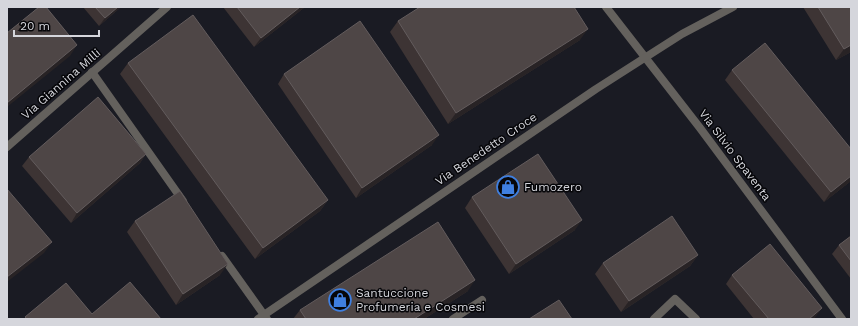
<svg xmlns="http://www.w3.org/2000/svg" width="858" height="326" font-family="'Work Sans',sans-serif">
<style>
.lines{fill:none;stroke-linecap:round;stroke-linejoin:round}
.service{stroke:#64615d;stroke-width:8}
.minor{stroke:#64615d;stroke-width:8}
.wall{fill:#3d3434}
.shaded-wall{fill:#282325}
.building{fill:#4e4646;stroke:#635c5d}
.labels{text-anchor:middle;dominant-baseline:central;stroke-width:3;stroke-linejoin:round;paint-order:stroke}
.street-label{font-size:12px;fill:#d5d6dc;stroke:#060609}
.poi-label{font-size:12px;fill:#d5d6dc;stroke:#060609;text-anchor:start}
</style>
<rect width="100%" height="100%" fill="#1a1b23"/>
<g class="lines">
<g class="service">
<path d="M 92,72 L 183,201"/>
<path d="M 222,256 L 267,319"/>
<path d="M 453,319 L 482,300"/>
<path d="M 654,319 L 675,299 L 696,319"/>
</g>
<g class="minor">
<path d="M 606,7 L 700,128 L 842,319"/>
<path d="M 7,147 L 167,7"/>
<path d="M 258,319 L 596,89 L 682,34 L 733,7"/>
</g>
</g>
<g class="wall">
<path d="M 83,7 L 121,7 L 99,26 Z"/>
<path d="M 223,7 L 305,7 L 254,47 Z"/>
<path d="M 803,7 L 851,7 L 851,52 L 836,60 Z"/>
<path d="M 398,21 L 580,40 L 448,124 L 390,32 Z"/>
<path d="M 128,63 L 328,200 L 320,211 L 255,259 L 120,74 Z"/>
<path d="M 732,70 L 851,181 L 824,202 L 725,80 Z"/>
<path d="M 284,74 L 432,145 L 356,198 L 278,84 Z"/>
<path d="M 146,154 L 140,163 L 71,223 L 22,166 L 29,157 Z"/>
<path d="M 472,197 L 575,230 L 509,274 L 465,208 Z"/>
<path d="M 135,221 L 220,275 L 176,305 L 127,232 Z"/>
<path d="M 851,236 L 851,279 L 832,254 L 839,245 Z"/>
<path d="M 698,255 L 690,266 L 621,312 L 595,274 L 603,263 Z"/>
<path d="M 732,275 L 815,318 L 814,319 L 754,319 L 726,284 Z"/>
<path d="M 468,291 L 424,319 L 293,319 L 300,310 Z"/>
</g>
<g class="shaded-wall">
<path d="M 118,7 L 121,7 L 99,26 L 105,18 Z"/>
<path d="M 300,7 L 305,7 L 254,47 L 261,38 Z"/>
<path d="M 588,29 L 580,40 L 448,124 L 456,113 Z"/>
<path d="M 77,45 L 70,56 L 7,107 L 7,103 Z"/>
<path d="M 851,45 L 851,52 L 836,60 L 844,49 Z"/>
<path d="M 439,135 L 432,145 L 356,198 L 362,188 Z"/>
<path d="M 146,154 L 140,163 L 71,223 L 77,213 Z"/>
<path d="M 851,176 L 851,181 L 824,202 L 831,192 Z"/>
<path d="M 328,200 L 320,211 L 255,259 L 263,248 Z"/>
<path d="M 582,220 L 575,230 L 509,274 L 516,264 Z"/>
<path d="M 52,242 L 44,253 L 7,282 L 7,277 Z"/>
<path d="M 698,255 L 690,266 L 621,312 L 629,301 Z"/>
<path d="M 228,264 L 220,275 L 176,305 L 183,294 Z"/>
<path d="M 475,280 L 468,291 L 424,319 L 414,319 Z"/>
<path d="M 822,308 L 814,319 L 809,319 Z"/>
</g>
<g class="building">
<path d="M 39,7 L 46,7 L 77,45 L 7,103 L 7,33 Z"/>
<path d="M 95,7 L 118,7 L 105,18 Z"/>
<path d="M 237,7 L 300,7 L 261,38 Z"/>
<path d="M 420,7 L 574,7 L 588,29 L 456,113 L 398,21 Z"/>
<path d="M 818,7 L 851,7 L 851,45 L 844,49 Z"/>
<path d="M 193,15 L 328,200 L 263,248 L 128,63 Z"/>
<path d="M 360,21 L 439,135 L 362,188 L 284,74 Z"/>
<path d="M 765,43 L 851,149 L 851,176 L 831,192 L 732,70 Z"/>
<path d="M 98,97 L 146,154 L 77,213 L 29,157 Z"/>
<path d="M 538,154 L 582,220 L 516,264 L 472,197 Z"/>
<path d="M 7,189 L 52,242 L 7,277 Z"/>
<path d="M 180,191 L 228,264 L 183,294 L 135,221 Z"/>
<path d="M 672,216 L 698,255 L 629,301 L 603,263 Z"/>
<path d="M 438,222 L 475,280 L 414,319 L 306,319 L 300,310 Z"/>
<path d="M 851,236 L 851,261 L 839,245 Z"/>
<path d="M 770,244 L 822,308 L 809,319 L 769,319 L 732,275 Z"/>
<path d="M 130,282 L 161,319 L 27,319 L 25,317 L 66,283 L 92,314 Z"/>
<path d="M 559,300 L 572,319 L 529,319 Z"/>
</g>
<defs>
<g id="shop-ring" transform="scale(1.15)"><circle r="9.5" fill="#060609" stroke="#3f7fe0" stroke-width="1.5"/><path d="M-5-2.5h2.3a2.7 3.5 0 0 1 5.4 0H5L5.5 6h-11ZM-1.5-2.5h3a1.5 2.3 0 0 0-3 0Z" fill="#3f7fe0"/></g>
</defs>
<g fill-rule="evenodd">
<use href="#shop-ring" x="508" y="187"/>
<use href="#shop-ring" x="340" y="300"/>
</g>
<g class="labels">
<g class="street-label">
<text transform="translate(61 84) rotate(-41)">Via Giannina Milli</text>
<text transform="translate(486 149) rotate(-34)">Via Benedetto Croce</text>
<text transform="translate(735 155) rotate(53)">Via Silvio Spaventa</text>
</g>
<g class="poi-label">
<text x="524" y="187">Fumozero</text>
<text x="356" y="293">Santuccione<tspan x="356" dy="14">Profumeria e Cosmesi</tspan></text>
</g>
</g>
<rect width="858" height="326" fill="none" stroke="#d5d6dc" stroke-width="16"/>
<path d="M14 30v6h85v-6" fill="none" stroke="#d5d6dc" stroke-width="2"/>
<text x="20" y="30" font-size="12" fill="#d5d6dc" stroke="#060609" stroke-width="3" paint-order="stroke">20 m</text>
</svg>
